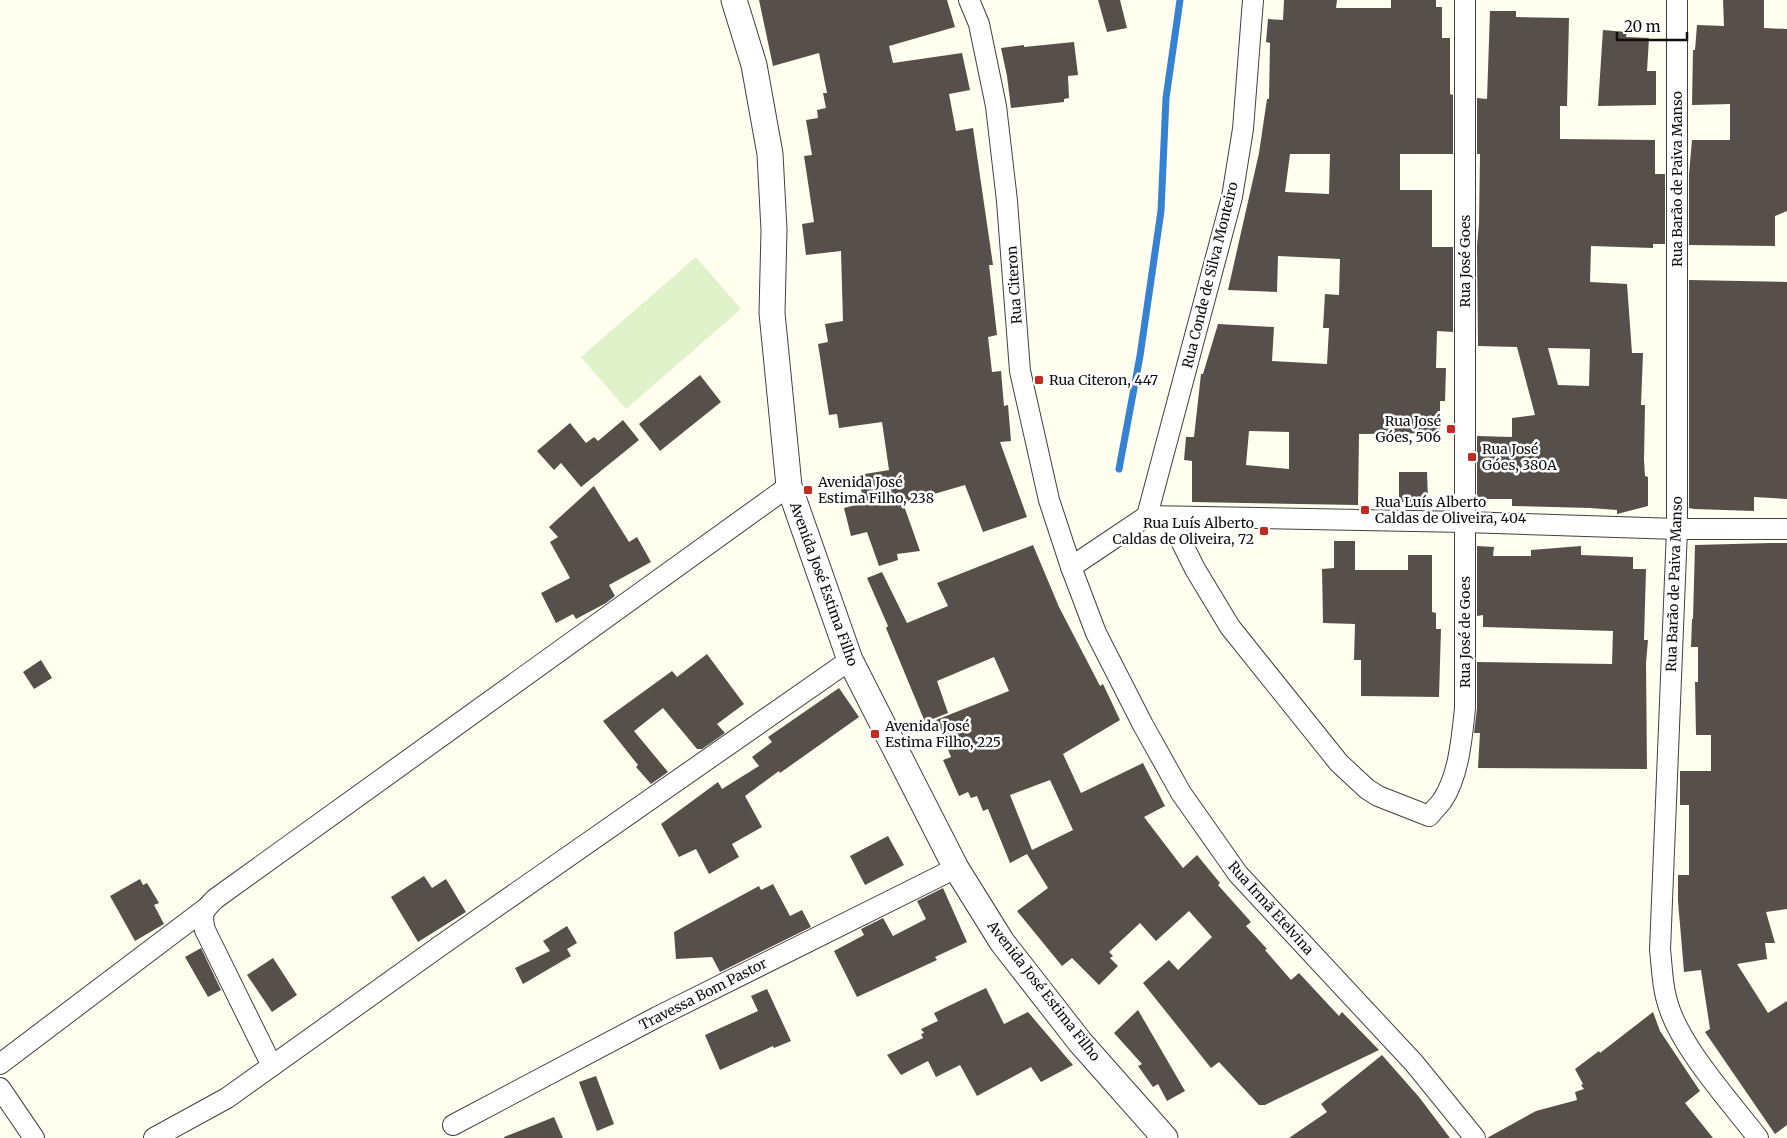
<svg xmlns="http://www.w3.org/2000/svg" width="1787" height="1138" font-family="Merriweather,serif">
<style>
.pitch{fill:#dff2c9}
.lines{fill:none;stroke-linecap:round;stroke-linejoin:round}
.stream{stroke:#3682d2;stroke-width:7}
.building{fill:#57504a;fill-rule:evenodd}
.minor-casing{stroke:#414141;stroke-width:22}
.tertiary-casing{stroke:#414141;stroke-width:27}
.minor{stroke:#fff;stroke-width:20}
.tertiary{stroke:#fff;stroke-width:25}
.poi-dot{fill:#c32b21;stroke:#fff;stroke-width:2}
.labels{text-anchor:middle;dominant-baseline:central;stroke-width:5;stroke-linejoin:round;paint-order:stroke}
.street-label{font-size:14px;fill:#0e0e0e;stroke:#fff}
.poi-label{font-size:14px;fill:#0e0e0e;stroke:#fff;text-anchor:start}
</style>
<rect width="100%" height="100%" fill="#fffeef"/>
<path class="pitch" d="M 696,257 L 741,309 L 626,409 L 581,357 Z"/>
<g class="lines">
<path class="stream" d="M 1119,469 L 1140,356 L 1161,211 L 1166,98 L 1180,0"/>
</g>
<g class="building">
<path d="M 759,0 L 947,0 L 955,27 L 889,46 L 893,63 L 962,53 L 970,90 L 949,94 L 956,131 L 973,128 L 993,265 L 989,265 L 997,335 L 988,337 L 992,372 L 1001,371 L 1004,406 L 1008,405 L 1011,441 L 1000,442 L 1027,517 L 983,532 L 965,485 L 903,503 L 920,551 L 897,554 L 898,560 L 879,566 L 867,532 L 851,536 L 844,508 L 863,503 L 859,475 L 889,470 L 882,422 L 839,428 L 837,414 L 829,415 L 818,344 L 828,342 L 825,324 L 843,321 L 841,251 L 806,255 L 802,224 L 814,222 L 804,156 L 812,155 L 806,120 L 818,118 L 817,110 L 826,108 L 823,93 L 827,93 L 819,53 L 773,66 Z"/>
<path d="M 1098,0 L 1120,0 L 1127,28 L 1107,32 Z"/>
<path d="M 1284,0 L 1337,0 L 1336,8 L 1391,8 L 1391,0 L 1436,0 L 1436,7 L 1442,7 L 1442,38 L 1450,38 L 1450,94 L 1453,95 L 1453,154 L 1400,154 L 1400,190 L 1432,190 L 1432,247 L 1453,247 L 1453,332 L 1437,331 L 1436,368 L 1446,368 L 1445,401 L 1440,401 L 1440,433 L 1359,434 L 1358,505 L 1192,502 L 1192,461 L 1184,460 L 1186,437 L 1194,437 L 1201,374 L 1203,374 L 1218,324 L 1274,327 L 1272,361 L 1327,364 L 1329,328 L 1323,328 L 1325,294 L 1339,295 L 1340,259 L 1278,256 L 1277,292 L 1228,290 L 1259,153 L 1267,99 L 1269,99 L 1270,43 L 1266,42 L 1268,19 L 1283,20 ZM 1290,154 L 1330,154 L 1329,194 L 1285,192 ZM 1249,431 L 1289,432 L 1289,469 L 1246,465 Z"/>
<path d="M 1723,0 L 1764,0 L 1764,28 L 1787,29 L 1787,211 L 1775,216 L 1775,246 L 1689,245 L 1689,174 L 1692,140 L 1730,140 L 1730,104 L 1692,105 L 1693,50 L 1695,50 L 1697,25 L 1724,26 Z"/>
<path d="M 1490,11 L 1516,11 L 1516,17 L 1569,18 L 1567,106 L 1560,106 L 1560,139 L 1655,140 L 1655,174 L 1665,174 L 1665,244 L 1653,244 L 1653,248 L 1591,246 L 1590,282 L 1627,284 L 1632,353 L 1643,353 L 1641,405 L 1645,405 L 1644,460 L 1645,476 L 1648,477 L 1648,506 L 1617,514 L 1617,510 L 1590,508 L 1512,506 L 1512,499 L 1477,499 L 1477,436 L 1512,437 L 1512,418 L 1535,415 L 1517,347 L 1478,346 L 1477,246 L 1479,223 L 1480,154 L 1477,154 L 1477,98 L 1487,99 ZM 1548,348 L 1590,349 L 1589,386 L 1558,385 Z"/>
<path d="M 1603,30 L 1627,32 L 1626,37 L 1649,38 L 1647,71 L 1656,71 L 1656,105 L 1598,106 Z"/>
<path d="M 1074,42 L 1078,75 L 1068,76 L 1069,98 L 1064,99 L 1064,102 L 1011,108 L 1007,76 L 1001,48 L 1024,45 L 1024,47 Z"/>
<path d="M 1689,280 L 1787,282 L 1787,499 L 1754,497 L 1754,511 L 1694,509 L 1689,508 Z"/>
<path d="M 700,375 L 721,402 L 660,451 L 639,424 Z"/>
<path d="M 623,420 L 639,440 L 581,487 L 561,463 L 554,470 L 537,451 L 570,423 L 586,443 L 594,437 L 598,441 Z"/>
<path d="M 1399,472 L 1427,472 L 1428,502 L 1399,502 Z"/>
<path d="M 594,486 L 629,542 L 637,537 L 651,562 L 609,585 L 615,596 L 606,603 L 576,619 L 573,614 L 556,623 L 541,593 L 570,578 L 550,542 L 558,537 L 549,527 Z"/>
<path d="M 1334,541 L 1355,541 L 1355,570 L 1408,570 L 1408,555 L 1432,555 L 1432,612 L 1436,613 L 1436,629 L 1441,629 L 1439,697 L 1361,696 L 1361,660 L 1354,660 L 1355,624 L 1323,623 L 1322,569 L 1334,568 Z"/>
<path d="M 1770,543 L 1787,543 L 1787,909 L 1766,912 L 1775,943 L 1765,943 L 1767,959 L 1737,964 L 1768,1013 L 1787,1001 L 1787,1125 L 1775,1134 L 1705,1032 L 1710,1029 L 1701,970 L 1684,972 L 1678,901 L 1678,875 L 1689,875 L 1689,805 L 1680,805 L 1680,771 L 1711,771 L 1711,735 L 1696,735 L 1695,682 L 1698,682 L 1698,647 L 1691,647 L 1692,619 L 1693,619 L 1695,545 Z"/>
<path d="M 1033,545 L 1059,607 L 1100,686 L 1103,684 L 1120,720 L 1063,754 L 1081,793 L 1143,763 L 1165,806 L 1144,817 L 1183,868 L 1197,855 L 1220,883 L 1218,885 L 1251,922 L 1246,926 L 1267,949 L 1265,950 L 1291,980 L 1299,973 L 1339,1016 L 1342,1012 L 1379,1050 L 1265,1105 L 1259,1105 L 1219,1062 L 1211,1068 L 1143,983 L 1169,960 L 1178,970 L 1212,937 L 1189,911 L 1156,941 L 1140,923 L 1109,952 L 1113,956 L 1110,958 L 1118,966 L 1099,985 L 1072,958 L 1062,966 L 1017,911 L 1048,888 L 1027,854 L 1010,863 L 988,809 L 983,811 L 977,796 L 971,798 L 968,792 L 959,796 L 943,760 L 951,757 L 936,720 L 1009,691 L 994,657 L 937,681 L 948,713 L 925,722 L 886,628 L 888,626 L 867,578 L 882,572 L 907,623 L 948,606 L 937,583 ZM 1050,780 L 1073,830 L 1032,850 L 1010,795 Z"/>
<path d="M 1477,546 L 1494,547 L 1493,556 L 1531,556 L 1531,550 L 1581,546 L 1581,555 L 1633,557 L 1633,569 L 1646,569 L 1644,640 L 1648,640 L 1646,663 L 1647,769 L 1478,768 L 1480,733 L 1474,733 L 1477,708 L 1477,662 L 1612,664 L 1613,631 L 1483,627 L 1483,615 L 1477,616 Z"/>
<path d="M 707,654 L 744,704 L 717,724 L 725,733 L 702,749 L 697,749 L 663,708 L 634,731 L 668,772 L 651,784 L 636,767 L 638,765 L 603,721 L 672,671 L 677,677 Z"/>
<path d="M 41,660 L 52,678 L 34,689 L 23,672 Z"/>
<path d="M 839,688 L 859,717 L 780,773 L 779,771 L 745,796 L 762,827 L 732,844 L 739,857 L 709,874 L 696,849 L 679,857 L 661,824 L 718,782 L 722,789 L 759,766 L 752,757 L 772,742 L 768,737 Z"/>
<path d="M 888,836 L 904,865 L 865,885 L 850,856 Z"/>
<path d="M 424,876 L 432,888 L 446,879 L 466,912 L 418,942 L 391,897 Z"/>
<path d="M 140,879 L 143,885 L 147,883 L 159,903 L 154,905 L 164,924 L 135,941 L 110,896 Z"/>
<path d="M 773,884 L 790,916 L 802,910 L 811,927 L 720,972 L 712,957 L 676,959 L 674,932 L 759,886 L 761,890 Z"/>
<path d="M 943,888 L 967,942 L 935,957 L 937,960 L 857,997 L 834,951 L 864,935 L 861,929 L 883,918 L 893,936 L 926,919 L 917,901 Z"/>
<path d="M 567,926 L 577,943 L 567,949 L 571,956 L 523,984 L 515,968 L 550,951 L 543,941 Z"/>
<path d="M 201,948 L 221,990 L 208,997 L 185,957 Z"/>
<path d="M 273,958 L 297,995 L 272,1012 L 247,975 Z"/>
<path d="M 986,988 L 1004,1024 L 1028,1012 L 1073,1065 L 1041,1082 L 1031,1067 L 977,1096 L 960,1065 L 936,1077 L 928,1061 L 901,1075 L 887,1055 L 923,1038 L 921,1034 L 924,1033 L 921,1029 L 938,1021 L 934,1013 Z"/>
<path d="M 767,989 L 791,1041 L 774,1048 L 773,1046 L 720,1070 L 705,1035 L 758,1011 L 751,996 Z"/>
<path d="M 1138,1010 L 1185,1091 L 1167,1101 L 1158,1084 L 1153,1087 L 1138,1066 L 1142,1064 L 1114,1033 Z"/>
<path d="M 1653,1012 L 1660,1031 L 1700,1091 L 1685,1103 L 1713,1138 L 1487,1138 L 1536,1111 L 1577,1100 L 1575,1092 L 1584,1089 L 1581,1085 L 1583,1084 L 1575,1069 L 1599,1051 L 1600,1053 Z"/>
<path d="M 1382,1055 L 1419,1097 L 1450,1138 L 1289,1138 L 1327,1112 L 1321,1104 Z"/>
<path d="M 596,1076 L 614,1124 L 597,1131 L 579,1082 Z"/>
<path d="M 554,1117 L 563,1138 L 504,1138 L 504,1137 Z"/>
</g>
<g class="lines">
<g class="minor-casing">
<g id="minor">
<path d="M 969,0 L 979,24 L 996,106 L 1007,201 L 1020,371 L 1049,500 L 1071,567 L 1096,633 L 1143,725 L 1181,793 L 1238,874 L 1414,1063 L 1475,1138"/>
<path d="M 1677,0 L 1677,529 L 1660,950 C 1662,966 1662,982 1666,997 C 1676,1043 1729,1100 1758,1138"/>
<path d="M 1147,516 L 1465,522 L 1677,529 L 1787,529"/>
<path d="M 1147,516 L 1232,197 L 1243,129 L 1253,0"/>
<path d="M 1169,517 L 1195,569 L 1230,627 L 1339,763 L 1367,789 L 1378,796 L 1429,816 C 1433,811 1438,806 1442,801 C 1459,776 1462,737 1465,708 L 1465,0"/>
<path d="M 1071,567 L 1147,516"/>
<path d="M 0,1064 L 205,909"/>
<path d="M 272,1066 L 205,930 C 201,913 203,911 215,899 L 789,486"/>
<path d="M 0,1088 L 34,1138"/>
<path d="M 453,1125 L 657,1017 L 956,868"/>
<path d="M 154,1138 L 227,1098 L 440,946 L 850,660"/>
</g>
</g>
<g class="tertiary-casing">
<path id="tertiary" d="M 734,0 L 754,65 L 770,154 L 774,230 L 772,313 L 789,486 L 850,660 L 956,868 L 1002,942 L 1080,1042 L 1165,1138"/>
</g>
<use href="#minor" class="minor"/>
<use href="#tertiary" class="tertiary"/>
</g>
<g class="poi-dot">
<rect x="1034" y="375" width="10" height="10" rx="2.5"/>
<rect x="1446" y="424" width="10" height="10" rx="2.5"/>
<rect x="1467" y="452" width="10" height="10" rx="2.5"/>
<rect x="803" y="485" width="10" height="10" rx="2.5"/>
<rect x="1360" y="505" width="10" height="10" rx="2.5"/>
<rect x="1259" y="526" width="10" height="10" rx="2.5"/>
<rect x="870" y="729" width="10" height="10" rx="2.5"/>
</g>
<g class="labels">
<g class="street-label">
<text transform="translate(1677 179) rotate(-90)">Rua Barão de Paiva Manso</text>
<text transform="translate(1465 261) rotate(-90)">Rua José Goes</text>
<text transform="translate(1210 275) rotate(-76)">Rua Conde de Silva Monteiro</text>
<text transform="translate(1014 285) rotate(-94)">Rua Citeron</text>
<text transform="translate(824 584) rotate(70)">Avenida José Estima Filho</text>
<text transform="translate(1674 584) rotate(-88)">Rua Barão de Paiva Manso</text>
<text transform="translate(1465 632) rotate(-90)">Rua José de Goes</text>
<text transform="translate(1271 908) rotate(48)">Rua Irmã Etelvina</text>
<text transform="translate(1044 991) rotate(52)">Avenida José Estima Filho</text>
<text transform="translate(703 994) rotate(-27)">Travessa Bom Pastor</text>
</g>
<g class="poi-label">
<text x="1049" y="380">Rua Citeron, 447</text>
<text x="1441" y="421" text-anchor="end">Rua José<tspan x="1441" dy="16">Góes, 506</tspan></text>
<text x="1482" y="449">Rua José<tspan x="1482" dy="16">Góes, 380A</tspan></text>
<text x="818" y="482">Avenida José<tspan x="818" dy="16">Estima Filho, 238</tspan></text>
<text x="1375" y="502">Rua Luís Alberto<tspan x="1375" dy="16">Caldas de Oliveira, 404</tspan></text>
<text x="1254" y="523" text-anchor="end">Rua Luís Alberto<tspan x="1254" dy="16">Caldas de Oliveira, 72</tspan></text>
<text x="885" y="726">Avenida José<tspan x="885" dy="16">Estima Filho, 225</tspan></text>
</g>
</g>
<path d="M1617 32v8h70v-8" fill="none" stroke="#0e0e0e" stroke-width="2.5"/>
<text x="1624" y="32" font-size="15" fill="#0e0e0e" stroke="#ffffff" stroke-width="4" paint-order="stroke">20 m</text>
</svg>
